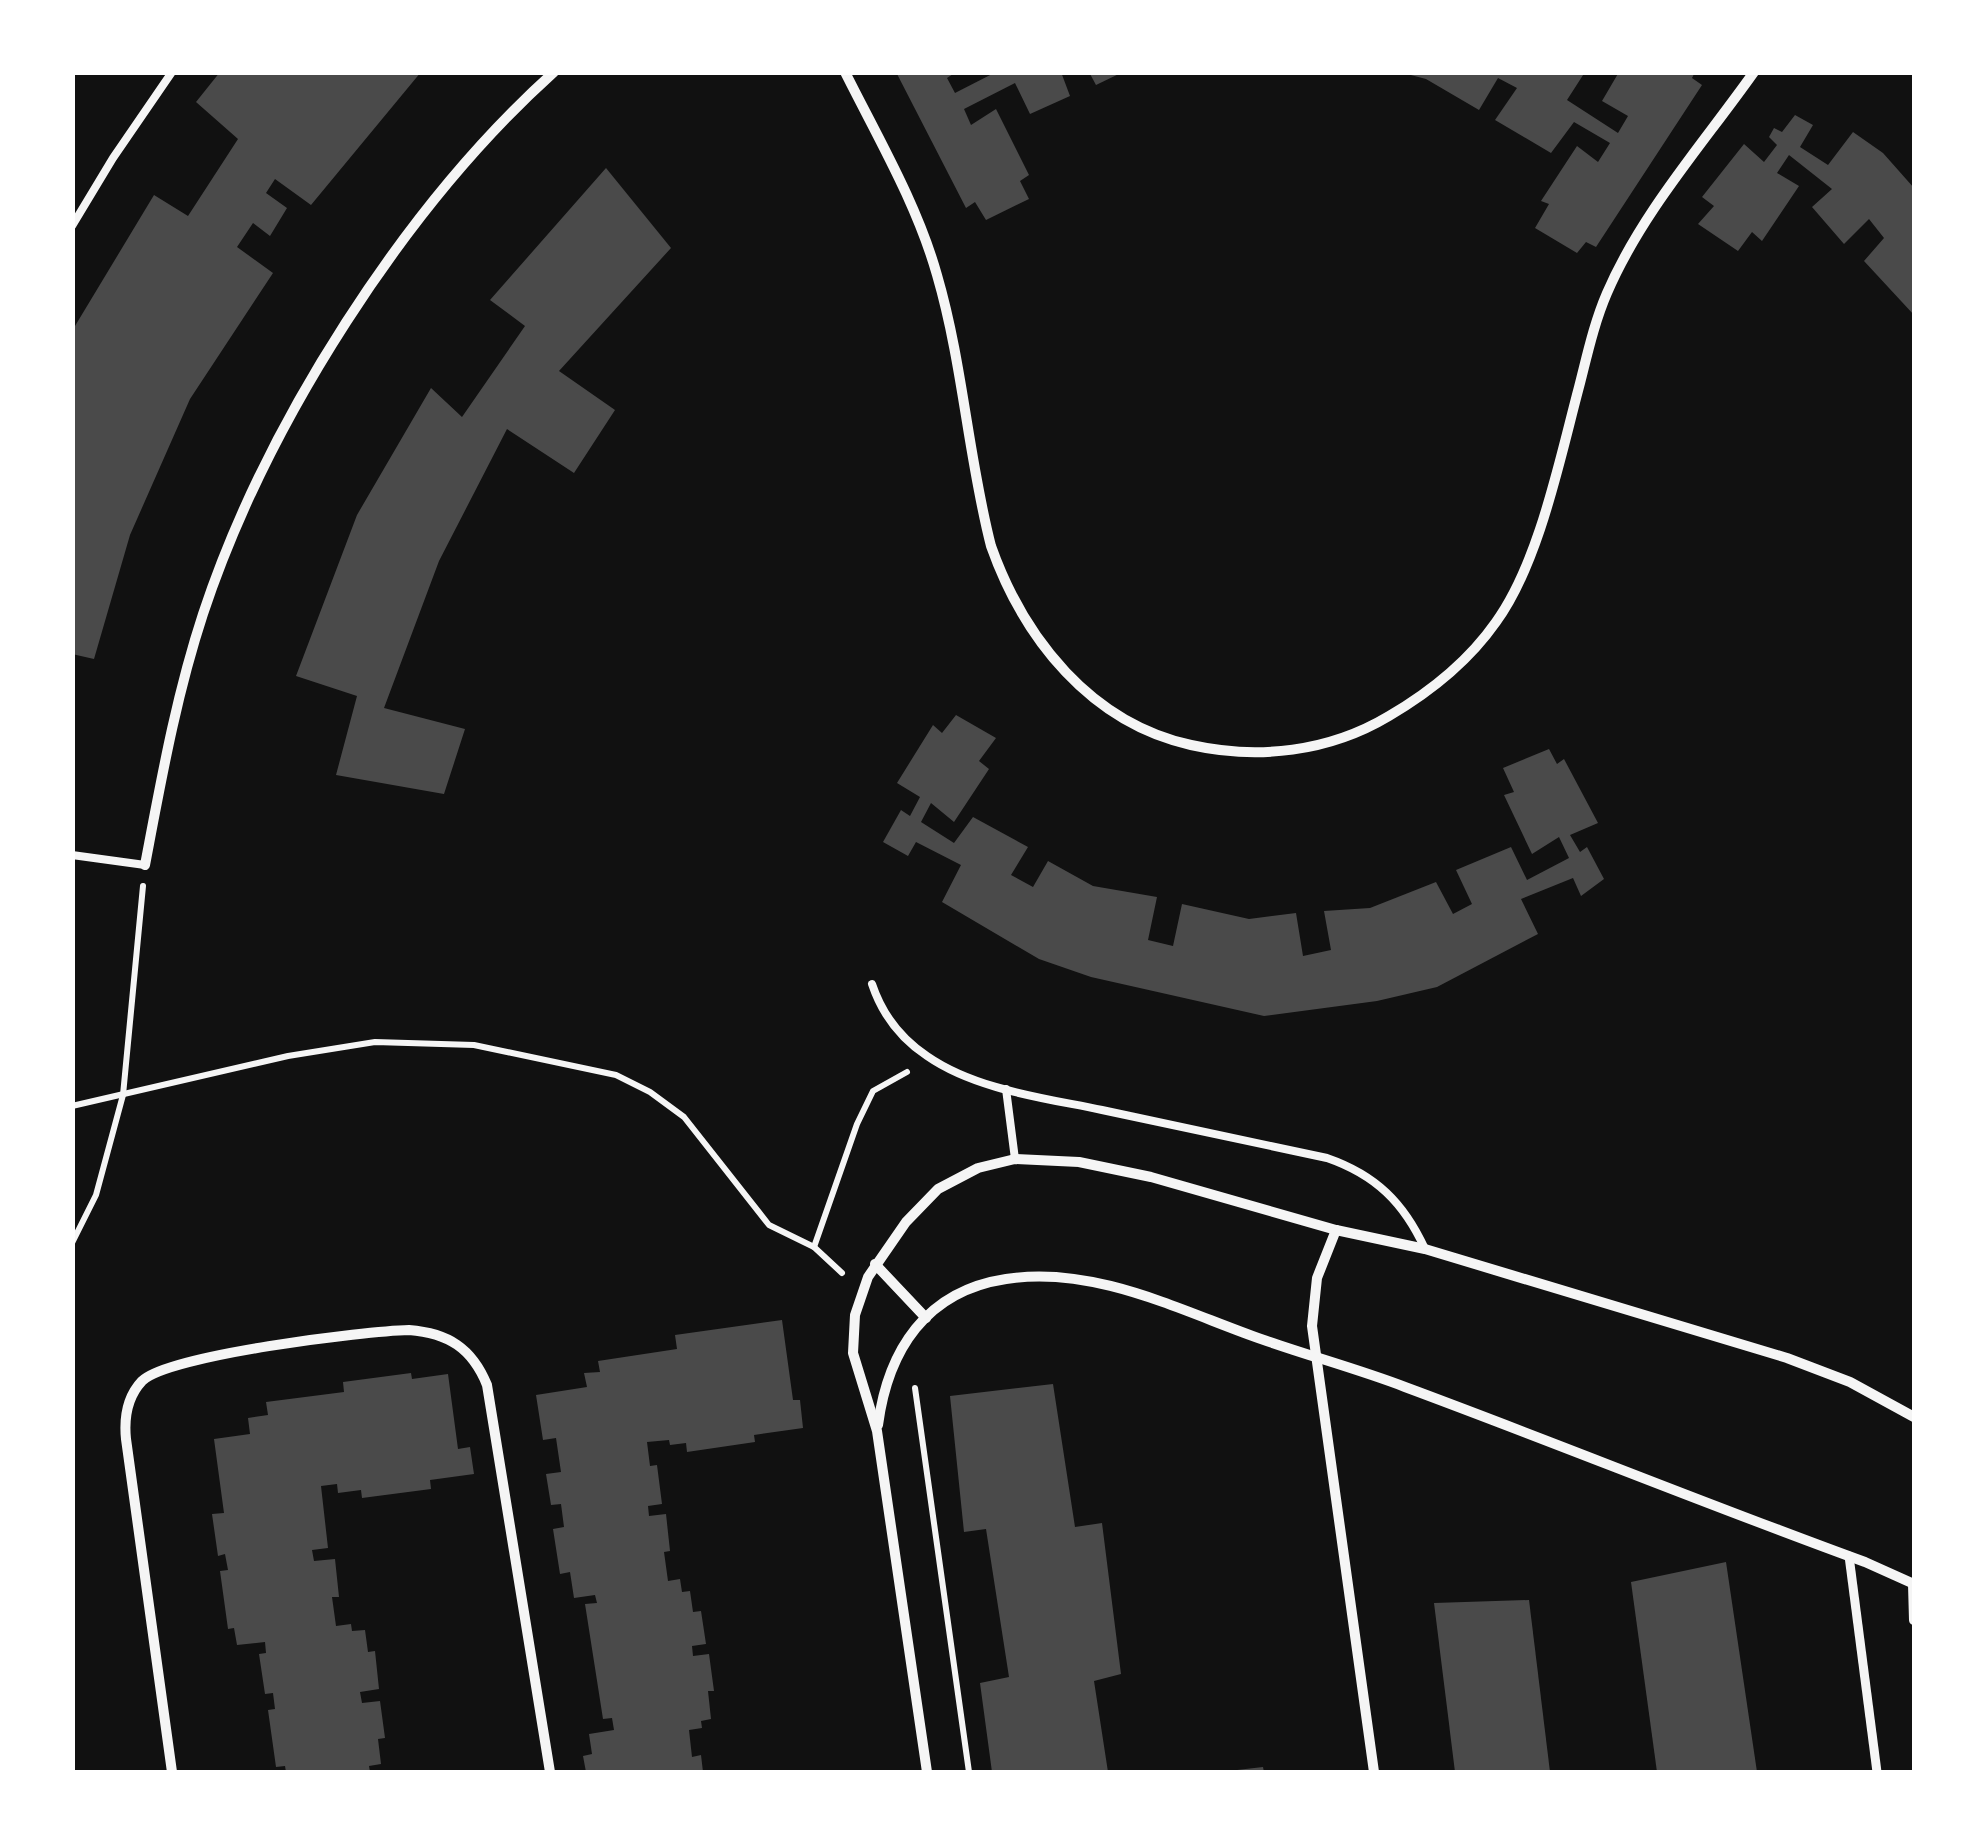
<svg xmlns="http://www.w3.org/2000/svg" width="1987" height="1845" font-family="Ubuntu,sans-serif">
<style>
.building{fill:#4a4a4a}
.lines{fill:none;stroke-linecap:round;stroke-linejoin:round}
.path{stroke:#f5f5f5;stroke-width:6}
.service{stroke:#f5f5f5;stroke-width:8}
.pedestrian{stroke:#f5f5f5;stroke-width:9}
.minor{stroke:#f5f5f5;stroke-width:10}
</style>
<rect width="100%" height="100%" fill="#111"/>
<g class="building">
<path d="M 220,72 L 421,72 L 311,205 L 275,179 L 266,193 L 287,208 L 270,236 L 253,223 L 237,247 L 273,273 L 190,399 L 130,535 L 94,659 L 72,654 L 72,331 L 154,195 L 188,216 L 238,139 L 196,102 Z"/>
<path d="M 896,72 L 956,72 L 947,78 L 955,93 L 996,72 L 1061,72 L 1070,96 L 1030,114 L 1015,83 L 964,109 L 971,125 L 996,109 L 1029,175 L 1020,181 L 1029,199 L 986,220 L 975,202 L 966,208 Z"/>
<path d="M 1089,72 L 1123,72 L 1096,85 Z"/>
<path d="M 1585,72 L 1567,100 L 1618,133 L 1628,116 L 1602,101 L 1619,72 L 1695,72 L 1692,78 L 1702,85 L 1596,247 L 1586,242 L 1577,253 L 1535,228 L 1549,204 L 1541,201 L 1577,146 L 1598,162 L 1610,143 L 1574,122 L 1551,153 L 1495,120 L 1517,88 L 1498,78 L 1479,110 L 1426,79 L 1407,74 Z"/>
<path d="M 1795,115 L 1813,125 L 1800,147 L 1828,165 L 1853,132 L 1883,153 L 1914,188 L 1914,315 L 1864,261 L 1884,238 L 1869,219 L 1844,244 L 1812,207 L 1832,189 L 1789,155 L 1777,173 L 1799,186 L 1762,241 L 1752,232 L 1738,251 L 1698,224 L 1714,206 L 1702,197 L 1744,144 L 1764,162 L 1777,145 L 1769,137 L 1774,128 L 1782,132 Z"/>
<path d="M 606,168 L 671,248 L 559,371 L 615,410 L 574,473 L 507,429 L 439,561 L 384,708 L 465,729 L 444,794 L 336,775 L 357,696 L 296,676 L 357,515 L 431,388 L 462,417 L 525,326 L 490,300 Z"/>
<path d="M 956,715 L 996,738 L 979,761 L 989,769 L 954,822 L 931,803 L 921,822 L 954,843 L 973,817 L 1028,847 L 1011,875 L 1033,887 L 1048,861 L 1093,886 L 1157,897 L 1148,940 L 1173,946 L 1182,904 L 1249,919 L 1296,913 L 1303,956 L 1331,950 L 1324,911 L 1370,908 L 1436,882 L 1453,914 L 1472,904 L 1456,870 L 1511,847 L 1527,880 L 1569,858 L 1559,837 L 1532,854 L 1504,795 L 1514,792 L 1503,768 L 1549,749 L 1557,764 L 1564,759 L 1598,823 L 1570,835 L 1580,852 L 1587,847 L 1604,879 L 1581,896 L 1573,878 L 1521,899 L 1538,934 L 1437,987 L 1377,1001 L 1264,1016 L 1091,977 L 1039,959 L 942,902 L 961,865 L 916,842 L 908,856 L 883,842 L 901,810 L 910,816 L 920,797 L 897,783 L 933,725 L 942,733 Z"/>
<path d="M 782,1320 L 793,1400 L 800,1400 L 803,1428 L 754,1435 L 755,1442 L 687,1452 L 686,1443 L 670,1445 L 669,1440 L 647,1442 L 650,1466 L 657,1465 L 662,1504 L 648,1506 L 649,1516 L 666,1514 L 670,1551 L 664,1552 L 668,1581 L 680,1579 L 682,1592 L 690,1591 L 693,1612 L 701,1611 L 706,1644 L 692,1646 L 693,1656 L 709,1654 L 714,1691 L 708,1691 L 711,1719 L 701,1721 L 702,1728 L 689,1730 L 692,1757 L 701,1755 L 703,1772 L 586,1772 L 583,1756 L 592,1754 L 589,1734 L 614,1730 L 612,1718 L 603,1719 L 585,1604 L 597,1603 L 595,1595 L 574,1598 L 570,1572 L 560,1574 L 553,1529 L 564,1527 L 561,1504 L 551,1505 L 546,1474 L 561,1472 L 556,1438 L 543,1440 L 536,1395 L 587,1387 L 584,1373 L 600,1372 L 598,1361 L 677,1349 L 675,1335 Z"/>
<path d="M 411,1373 L 412,1379 L 448,1374 L 458,1449 L 470,1447 L 474,1474 L 430,1480 L 431,1489 L 362,1498 L 361,1490 L 338,1493 L 337,1484 L 321,1486 L 328,1548 L 312,1550 L 314,1561 L 335,1559 L 339,1597 L 332,1597 L 336,1626 L 351,1624 L 352,1631 L 365,1630 L 368,1652 L 375,1651 L 379,1689 L 360,1692 L 362,1703 L 380,1701 L 385,1738 L 378,1739 L 381,1764 L 369,1766 L 370,1772 L 286,1772 L 285,1766 L 276,1767 L 268,1710 L 275,1709 L 273,1693 L 265,1694 L 259,1654 L 266,1653 L 265,1642 L 237,1645 L 234,1628 L 228,1629 L 220,1571 L 228,1570 L 225,1554 L 218,1556 L 212,1514 L 224,1513 L 214,1439 L 250,1434 L 248,1418 L 268,1415 L 266,1402 L 344,1392 L 343,1382 Z"/>
<path d="M 1053,1384 L 1075,1527 L 1102,1523 L 1121,1674 L 1094,1681 L 1108,1772 L 992,1772 L 980,1683 L 1009,1677 L 986,1529 L 964,1532 L 950,1396 Z"/>
<path d="M 1726,1562 L 1757,1772 L 1657,1772 L 1631,1582 Z"/>
<path d="M 1529,1600 L 1550,1772 L 1455,1772 L 1434,1603 Z"/>
<path d="M 1263,1767 L 1264,1772 L 1238,1772 L 1237,1770 Z"/>
</g>
<g class="lines">
<g class="path">
<path d="M 72,1106 L 288,1056 L 375,1042 L 474,1045 L 616,1075 L 650,1092 L 684,1117 L 769,1225 L 814,1247 L 842,1273"/>
<path d="M 72,1243 L 96,1195 L 123,1095 L 143,886"/>
<path d="M 814,1247 L 857,1124 L 873,1091 L 907,1072"/>
<path d="M 915,1388 L 969,1772"/>
</g>
<g class="service">
<path d="M 72,226 L 113,158 L 172,72"/>
<path d="M 72,855 L 145,865"/>
<path d="M 872,984 C 882,1014 900,1038 927,1056 C 976,1090 1045,1098 1102,1110 C 1177,1126 1252,1142 1327,1158 C 1376,1175 1404,1203 1425,1249"/>
<path d="M 1006,1089 L 1015,1159"/>
</g>
<path class="pedestrian" d="M 1849,1556 L 1877,1772"/>
<g class="minor">
<path d="M 845,72 C 878,138 917,204 937,275 C 963,364 968,457 991,546 C 1024,639 1091,723 1191,745 C 1258,760 1329,752 1389,716 C 1430,692 1468,662 1496,622 C 1539,563 1560,458 1579,387 C 1587,356 1594,323 1607,293 C 1642,212 1703,144 1754,72"/>
<path d="M 145,865 C 161,781 176,696 203,614 C 266,424 405,206 554,72"/>
<path d="M 1336,1230 L 1317,1278 L 1312,1326 L 1374,1772"/>
<path d="M 875,1264 L 926,1318"/>
<path d="M 878,1425 C 888,1350 926,1291 1006,1279 C 1094,1265 1181,1311 1261,1339 C 1309,1356 1358,1369 1405,1387 C 1559,1444 1711,1506 1865,1562 L 1914,1584"/>
<path d="M 1913,1584 L 1914,1620"/>
<path d="M 172,1772 L 126,1439 C 124,1419 127,1397 142,1381 C 168,1355 365,1331 409,1330 C 448,1333 472,1348 487,1385 L 550,1772"/>
<path d="M 927,1772 L 877,1431 L 853,1353 L 855,1315 L 868,1277 L 906,1222 L 938,1189 L 978,1168 L 1015,1159 L 1079,1162 L 1151,1177 L 1336,1230 L 1425,1249 L 1787,1358 L 1850,1382 L 1914,1417"/>
</g>
</g>
<rect width="1987" height="1845" fill="none" stroke="#ffffff" stroke-width="150"/>
</svg>
